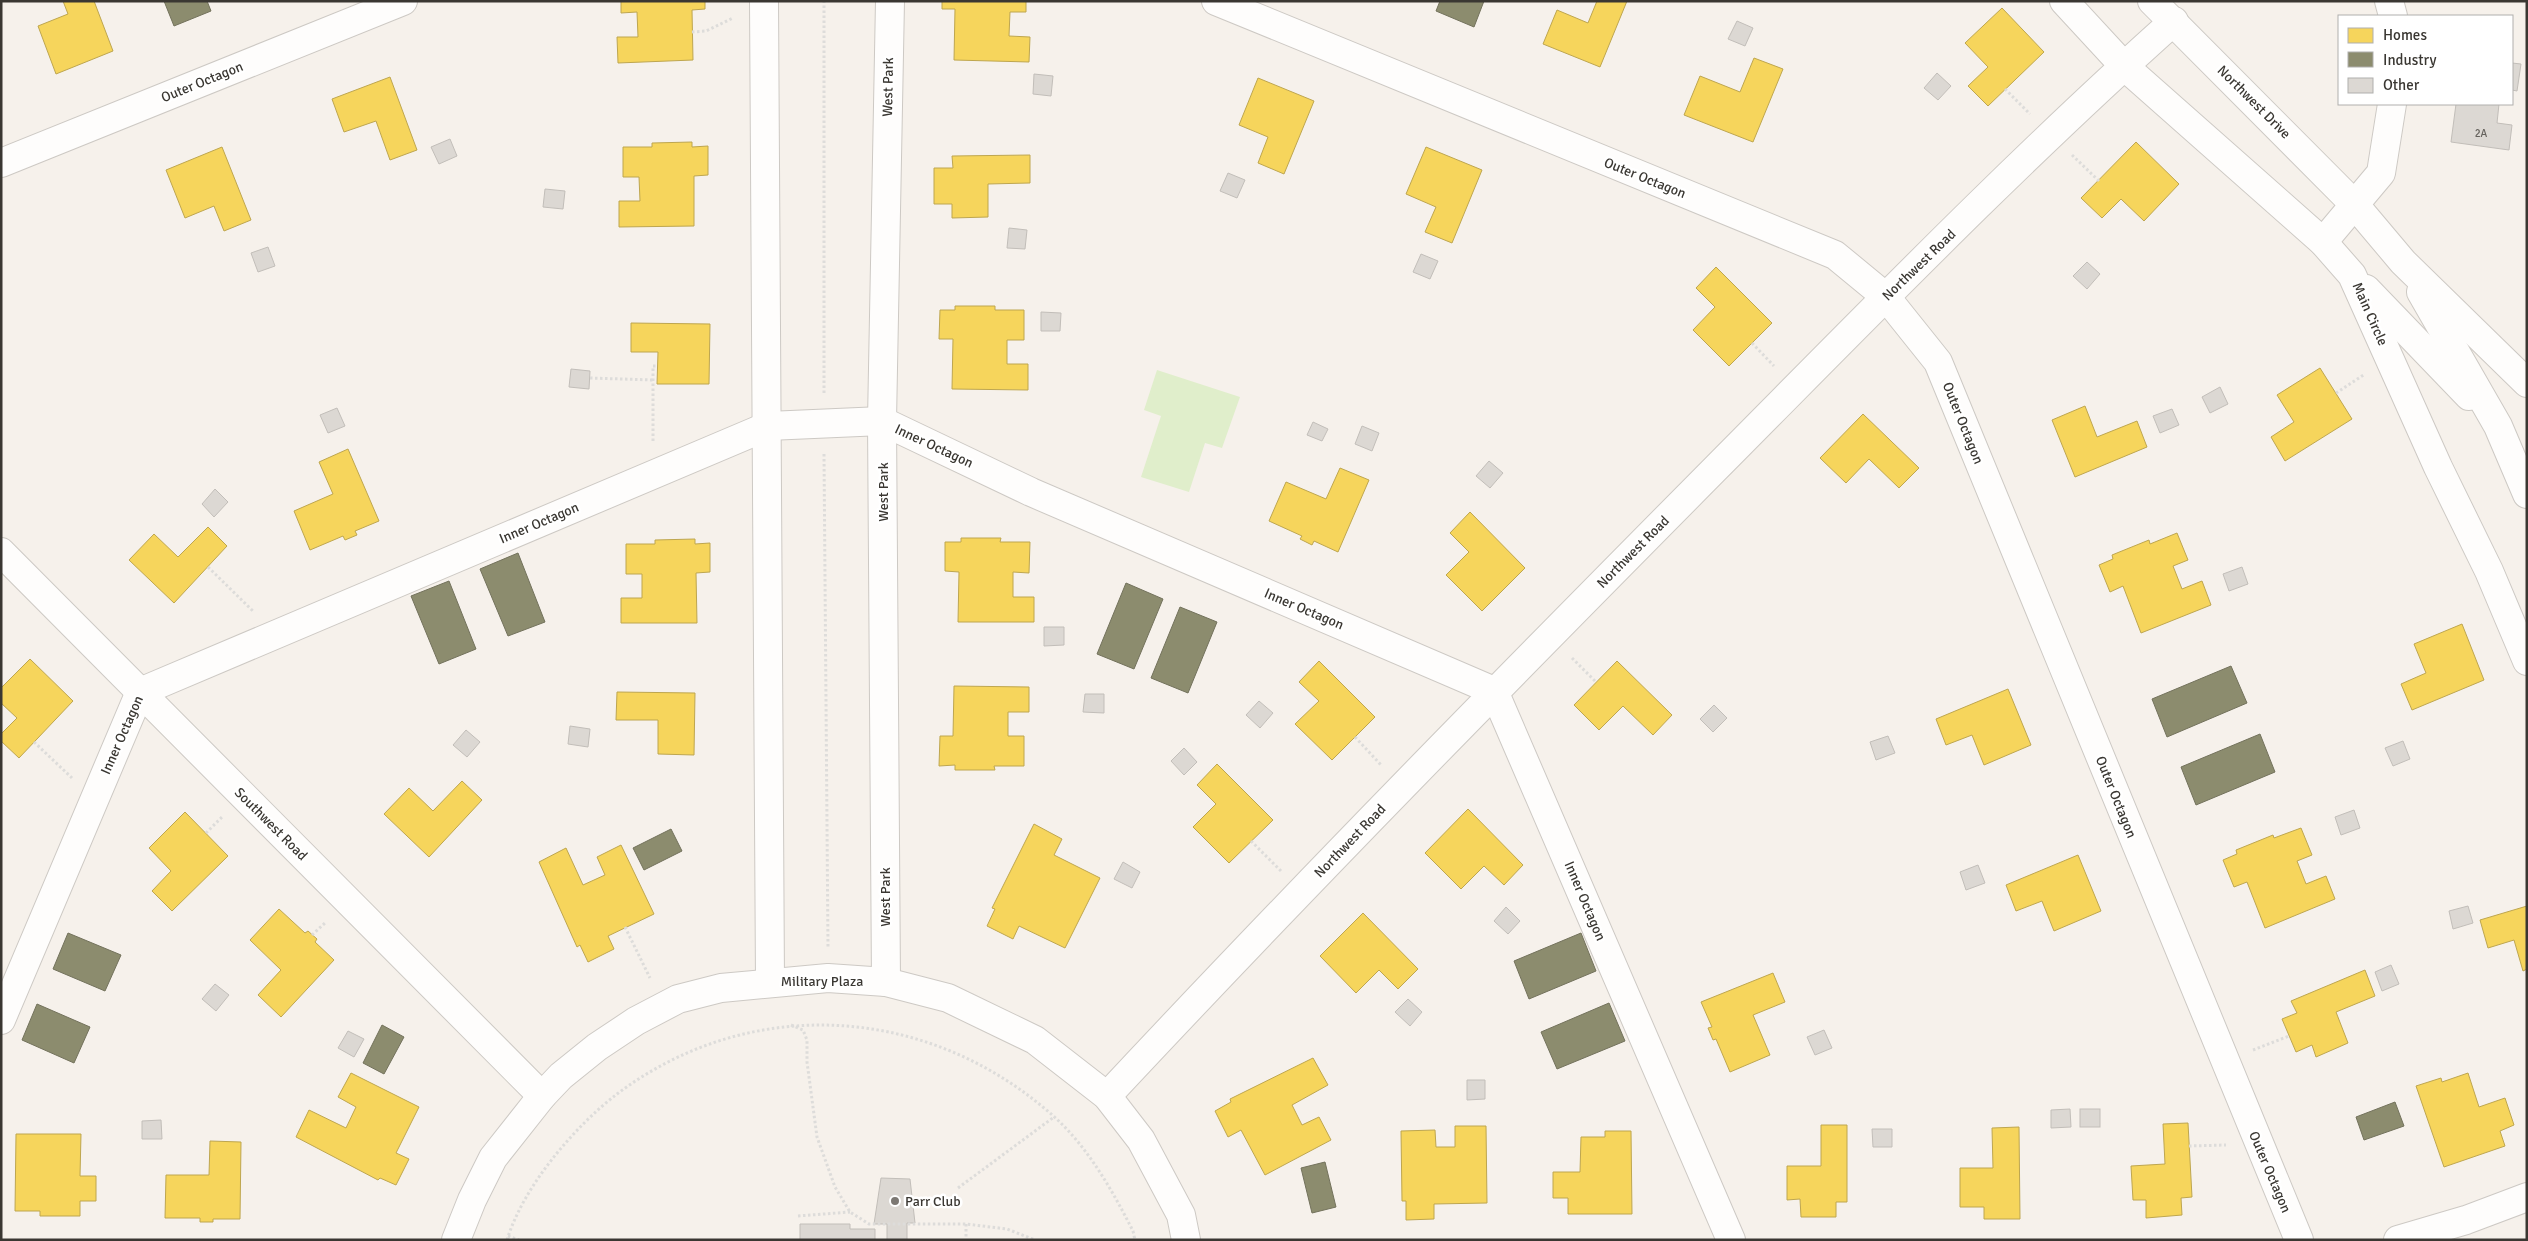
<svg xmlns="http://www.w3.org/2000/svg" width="2528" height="1241" font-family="Signika,sans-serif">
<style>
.green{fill:#e0eecb}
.homes{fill:#f6d55c;stroke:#bea64f}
.industry{fill:#8c8c6e;stroke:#73725c}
.building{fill:#dcd8d3;stroke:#c2beb9}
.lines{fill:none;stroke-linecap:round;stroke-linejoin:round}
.minor-casing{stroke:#cdc9c4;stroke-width:30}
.tertiary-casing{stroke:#cdc9c4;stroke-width:30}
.path{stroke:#dddcda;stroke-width:3;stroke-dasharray:2.5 2.5;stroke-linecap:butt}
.minor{stroke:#fefdfc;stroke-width:28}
.tertiary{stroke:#fefdfc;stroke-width:28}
.poi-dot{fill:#7c7873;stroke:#fff;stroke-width:2}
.labels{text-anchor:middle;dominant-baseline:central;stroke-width:5;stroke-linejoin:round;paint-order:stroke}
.number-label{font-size:11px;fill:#65625d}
.street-label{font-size:14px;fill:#3a3732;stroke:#fff}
.poi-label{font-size:14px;fill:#3a3732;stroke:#fff;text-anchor:start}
</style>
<rect width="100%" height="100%" fill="#f6f1eb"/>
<path class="green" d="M 1157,370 L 1240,397 L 1222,448 L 1205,443 L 1189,492 L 1141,477 L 1161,416 L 1144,410 Z"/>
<g class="homes">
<path d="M 63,1 L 94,1 L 113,51 L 56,74 L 38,26 L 68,14 Z"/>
<path d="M 621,1 L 705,1 L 705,9 L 692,10 L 693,60 L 618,63 L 617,37 L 638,37 L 637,12 L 621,13 Z"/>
<path d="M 942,1 L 1026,1 L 1026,12 L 1010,12 L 1009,36 L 1030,37 L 1029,62 L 954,60 L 955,9 L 942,9 Z"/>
<path d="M 1597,1 L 1627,1 L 1600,67 L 1543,44 L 1557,10 L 1588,23 Z"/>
<path d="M 2002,8 L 2044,52 L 1988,106 L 1968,86 L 1988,67 L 1965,43 Z"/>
<path d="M 1754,58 L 1783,69 L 1753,142 L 1684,115 L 1700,76 L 1740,92 Z"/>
<path d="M 390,77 L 417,150 L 390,160 L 376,121 L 344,132 L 332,99 Z"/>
<path d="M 1258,78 L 1314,101 L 1284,174 L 1258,163 L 1268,137 L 1239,125 Z"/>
<path d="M 692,142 L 692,147 L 708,146 L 708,175 L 694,176 L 694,226 L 619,227 L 619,201 L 640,201 L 639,177 L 623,177 L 623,147 L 652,147 L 652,143 Z"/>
<path d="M 2136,142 L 2179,184 L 2144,221 L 2121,199 L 2102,218 L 2081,198 Z"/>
<path d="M 222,147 L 251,220 L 224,231 L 214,206 L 185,218 L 166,170 Z"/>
<path d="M 1426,147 L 1482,170 L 1452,243 L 1425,232 L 1436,207 L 1406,194 Z"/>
<path d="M 1030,155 L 1030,183 L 988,184 L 988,217 L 952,218 L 952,204 L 934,204 L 934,168 L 953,168 L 952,156 Z"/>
<path d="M 1716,267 L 1772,323 L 1729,366 L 1693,330 L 1715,307 L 1696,288 Z"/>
<path d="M 955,306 L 995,306 L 995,310 L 1024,310 L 1024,340 L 1007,340 L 1007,364 L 1028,364 L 1028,390 L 952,389 L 953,339 L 939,339 L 940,310 L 955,310 Z"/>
<path d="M 631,323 L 710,324 L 709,384 L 657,384 L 658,352 L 631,352 Z"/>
<path d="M 2320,368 L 2352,419 L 2285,461 L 2271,437 L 2294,422 L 2277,395 Z"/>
<path d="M 2085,406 L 2097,437 L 2137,421 L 2147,447 L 2075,477 L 2052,420 Z"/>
<path d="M 1863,414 L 1919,468 L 1899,488 L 1869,459 L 1846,483 L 1820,458 Z"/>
<path d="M 348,449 L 379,521 L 355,531 L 357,535 L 345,540 L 343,536 L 310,550 L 294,511 L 333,494 L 319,462 Z"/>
<path d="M 1340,468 L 1369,480 L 1338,552 L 1314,541 L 1312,545 L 1300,539 L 1302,536 L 1269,521 L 1286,482 L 1326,499 Z"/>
<path d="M 1470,512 L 1525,568 L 1482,611 L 1446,575 L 1469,552 L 1450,533 Z"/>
<path d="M 208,527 L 227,546 L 174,603 L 129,560 L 154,534 L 178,557 Z"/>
<path d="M 2177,533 L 2188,560 L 2173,566 L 2182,589 L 2202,581 L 2211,605 L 2141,633 L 2123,586 L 2110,592 L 2099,565 L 2113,559 L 2112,555 L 2149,540 L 2150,544 Z"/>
<path d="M 961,538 L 1001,538 L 1000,542 L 1030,542 L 1029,573 L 1013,572 L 1013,597 L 1034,597 L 1034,622 L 958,622 L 959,572 L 945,571 L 945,542 L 961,542 Z"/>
<path d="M 695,539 L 695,544 L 710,543 L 710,572 L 696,573 L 697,623 L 621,623 L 621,598 L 642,598 L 642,574 L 626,574 L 626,544 L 655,544 L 655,540 Z"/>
<path d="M 2462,624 L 2484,680 L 2412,710 L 2401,684 L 2426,673 L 2414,644 Z"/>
<path d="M 30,659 L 73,701 L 19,758 L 1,741 L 1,734 L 17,718 L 1,703 L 1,688 Z"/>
<path d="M 1319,661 L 1375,717 L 1332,760 L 1295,724 L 1319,701 L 1299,682 Z"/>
<path d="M 1617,661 L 1672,715 L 1653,735 L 1623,706 L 1599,730 L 1574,705 Z"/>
<path d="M 954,686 L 1029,687 L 1029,712 L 1008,712 L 1008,736 L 1024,736 L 1024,766 L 994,766 L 995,770 L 955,770 L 955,765 L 939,766 L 940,736 L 953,736 Z"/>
<path d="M 2008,689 L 2031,745 L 1984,765 L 1972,735 L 1946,745 L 1936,719 Z"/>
<path d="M 617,692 L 695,693 L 694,755 L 658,754 L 658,720 L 616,720 Z"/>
<path d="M 1217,764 L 1273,820 L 1229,863 L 1193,827 L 1216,804 L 1197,785 Z"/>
<path d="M 462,781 L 482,800 L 429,857 L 384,814 L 409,788 L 433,811 Z"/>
<path d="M 1468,809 L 1523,865 L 1504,885 L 1484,866 L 1461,889 L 1425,853 Z"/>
<path d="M 185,812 L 228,856 L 172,911 L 152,891 L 171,871 L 149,848 Z"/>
<path d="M 1034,824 L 1062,839 L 1054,855 L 1100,878 L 1065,948 L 1019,926 L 1013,939 L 987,926 L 995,909 L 992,908 Z"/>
<path d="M 2301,828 L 2312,855 L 2297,861 L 2306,884 L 2326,876 L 2335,899 L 2265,928 L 2247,882 L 2234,887 L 2223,860 L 2237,854 L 2236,850 L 2273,835 L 2274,838 Z"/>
<path d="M 621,845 L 654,914 L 608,936 L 614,949 L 588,962 L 580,945 L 577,947 L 539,862 L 566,848 L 583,885 L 605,875 L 597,857 Z"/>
<path d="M 2078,855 L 2101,911 L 2054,931 L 2042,901 L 2016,911 L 2006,885 Z"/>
<path d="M 2527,906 L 2527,969 L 2523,971 L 2514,940 L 2488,948 L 2480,920 Z"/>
<path d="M 279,909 L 305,933 L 308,931 L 317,939 L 315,942 L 334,960 L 281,1017 L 258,995 L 281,970 L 250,940 Z"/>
<path d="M 1363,913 L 1418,969 L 1398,989 L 1379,970 L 1356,993 L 1320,956 Z"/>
<path d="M 2365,970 L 2375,996 L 2336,1012 L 2348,1043 L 2316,1057 L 2312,1045 L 2296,1052 L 2282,1019 L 2297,1013 L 2291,1001 Z"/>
<path d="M 1773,973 L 1785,1002 L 1753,1015 L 1770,1055 L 1730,1072 L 1716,1039 L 1713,1040 L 1708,1028 L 1712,1027 L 1701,1002 Z"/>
<path d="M 1313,1058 L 1328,1085 L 1292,1105 L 1302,1125 L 1319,1117 L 1331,1140 L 1265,1175 L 1241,1130 L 1228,1137 L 1215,1111 L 1231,1102 L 1230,1099 Z"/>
<path d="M 351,1073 L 419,1107 L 396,1153 L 409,1159 L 396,1185 L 380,1178 L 378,1180 L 296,1137 L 309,1110 L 346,1128 L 356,1107 L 338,1097 Z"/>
<path d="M 2468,1073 L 2479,1107 L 2505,1098 L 2514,1125 L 2500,1131 L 2505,1146 L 2444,1167 L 2416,1086 L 2441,1078 L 2442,1082 Z"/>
<path d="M 2188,1123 L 2192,1197 L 2181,1198 L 2182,1215 L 2146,1218 L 2146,1200 L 2133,1200 L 2131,1166 L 2165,1164 L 2163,1124 Z"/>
<path d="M 1821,1125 L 1847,1125 L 1847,1202 L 1836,1202 L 1836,1217 L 1801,1217 L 1800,1199 L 1787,1200 L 1787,1166 L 1821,1166 Z"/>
<path d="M 1455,1126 L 1486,1126 L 1487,1203 L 1434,1204 L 1434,1219 L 1406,1220 L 1406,1201 L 1402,1201 L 1401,1131 L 1435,1130 L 1436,1147 L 1455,1147 Z"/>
<path d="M 2019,1127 L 2020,1219 L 1984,1219 L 1984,1207 L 1960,1207 L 1960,1168 L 1993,1168 L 1992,1128 Z"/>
<path d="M 1605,1131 L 1631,1131 L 1632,1214 L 1568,1214 L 1568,1198 L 1553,1198 L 1553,1172 L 1580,1172 L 1581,1137 L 1605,1137 Z"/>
<path d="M 16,1134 L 81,1134 L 80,1176 L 96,1176 L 96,1201 L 80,1201 L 80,1216 L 40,1216 L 40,1211 L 15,1211 Z"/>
<path d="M 210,1141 L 241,1142 L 240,1219 L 213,1219 L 213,1222 L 200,1222 L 200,1218 L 165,1218 L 166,1175 L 209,1175 Z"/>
</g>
<g class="industry">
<path d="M 164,1 L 207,1 L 211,11 L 174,26 Z"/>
<path d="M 1440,1 L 1484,1 L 1474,27 L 1436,11 Z"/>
<path d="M 518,553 L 545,622 L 508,636 L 480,569 Z"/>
<path d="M 449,581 L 476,649 L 439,664 L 411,596 Z"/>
<path d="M 1126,583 L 1163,599 L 1134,669 L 1097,654 Z"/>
<path d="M 1180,607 L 1217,622 L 1188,693 L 1151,678 Z"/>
<path d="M 2231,666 L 2247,703 L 2167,737 L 2152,699 Z"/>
<path d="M 2260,734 L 2275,772 L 2196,805 L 2181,767 Z"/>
<path d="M 671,829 L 682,851 L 644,870 L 633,848 Z"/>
<path d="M 68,933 L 121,955 L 105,991 L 53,969 Z"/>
<path d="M 1581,933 L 1596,971 L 1529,999 L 1514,961 Z"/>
<path d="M 1609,1003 L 1625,1041 L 1557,1069 L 1541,1032 Z"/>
<path d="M 37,1004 L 90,1027 L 74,1063 L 22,1040 Z"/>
<path d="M 382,1025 L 404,1037 L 384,1074 L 363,1063 Z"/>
<path d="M 2395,1102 L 2404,1126 L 2364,1140 L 2356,1117 Z"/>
<path d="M 1325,1162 L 1336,1207 L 1312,1213 L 1301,1168 Z"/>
</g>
<g class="building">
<path d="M 1737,21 L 1753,28 L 1745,46 L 1728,39 Z"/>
<path d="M 2512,63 L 2521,64 L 2517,91 L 2512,90 Z"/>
<path d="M 1937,73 L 1951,86 L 1938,100 L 1924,88 Z"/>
<path d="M 1034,74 L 1053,76 L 1051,96 L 1033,94 Z"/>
<path d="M 2456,104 L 2499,104 L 2497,123 L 2512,125 L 2509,150 L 2451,142 Z"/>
<path d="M 450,139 L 457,156 L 439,164 L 431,147 Z"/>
<path d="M 1228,173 L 1245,180 L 1237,198 L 1220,191 Z"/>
<path d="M 545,189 L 565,191 L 563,209 L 543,207 Z"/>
<path d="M 1009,228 L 1027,230 L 1025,249 L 1007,248 Z"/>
<path d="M 268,247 L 275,266 L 258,272 L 251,253 Z"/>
<path d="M 1421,254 L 1438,261 L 1430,279 L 1413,272 Z"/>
<path d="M 2087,262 L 2100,274 L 2087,289 L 2073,276 Z"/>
<path d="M 1041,312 L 1061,313 L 1060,331 L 1041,331 Z"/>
<path d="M 571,369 L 590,371 L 589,389 L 569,387 Z"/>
<path d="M 2220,387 L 2228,404 L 2210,413 L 2202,397 Z"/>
<path d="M 337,408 L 345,426 L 328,433 L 320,415 Z"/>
<path d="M 2172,409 L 2179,425 L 2160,433 L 2153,416 Z"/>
<path d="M 1313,422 L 1328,429 L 1322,441 L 1307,435 Z"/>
<path d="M 1362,426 L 1379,433 L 1372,451 L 1355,444 Z"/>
<path d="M 1489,461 L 1503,473 L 1490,488 L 1476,476 Z"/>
<path d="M 215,489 L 228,502 L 214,517 L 202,504 Z"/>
<path d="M 2242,567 L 2248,584 L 2229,591 L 2223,574 Z"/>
<path d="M 1044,627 L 1064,627 L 1064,645 L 1044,646 Z"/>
<path d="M 1085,694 L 1104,694 L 1104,713 L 1083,712 Z"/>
<path d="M 1259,701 L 1273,713 L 1260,728 L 1246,715 Z"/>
<path d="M 1714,705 L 1727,718 L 1713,732 L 1700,719 Z"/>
<path d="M 570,726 L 590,729 L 588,747 L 568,744 Z"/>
<path d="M 466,730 L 480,742 L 467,757 L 453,745 Z"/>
<path d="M 1888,736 L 1895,753 L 1876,760 L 1870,742 Z"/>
<path d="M 2403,741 L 2410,759 L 2393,766 L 2385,748 Z"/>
<path d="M 1184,748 L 1197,762 L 1184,775 L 1171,761 Z"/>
<path d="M 2354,810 L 2360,828 L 2341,835 L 2335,817 Z"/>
<path d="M 1123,862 L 1140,872 L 1132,888 L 1114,879 Z"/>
<path d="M 1978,865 L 1985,883 L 1966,890 L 1960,872 Z"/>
<path d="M 2468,906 L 2473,923 L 2453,929 L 2449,911 Z"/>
<path d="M 1506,907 L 1520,921 L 1508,934 L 1494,921 Z"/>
<path d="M 2391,965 L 2399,984 L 2382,991 L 2375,972 Z"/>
<path d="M 215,984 L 229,995 L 216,1011 L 202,999 Z"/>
<path d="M 1408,999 L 1422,1012 L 1410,1026 L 1395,1012 Z"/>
<path d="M 1824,1030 L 1832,1048 L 1815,1055 L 1807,1037 Z"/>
<path d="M 348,1031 L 364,1039 L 354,1057 L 338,1048 Z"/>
<path d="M 1467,1080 L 1485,1080 L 1485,1099 L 1467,1100 Z"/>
<path d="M 2070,1109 L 2071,1127 L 2051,1128 L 2051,1110 Z"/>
<rect x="2080" y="1109" width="20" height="18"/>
<path d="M 161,1120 L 162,1139 L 142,1139 L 142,1121 Z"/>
<path d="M 1872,1129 L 1892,1129 L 1892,1147 L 1873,1147 Z"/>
<path d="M 881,1178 L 910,1179 L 915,1223 L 907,1223 L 907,1240 L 887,1240 L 887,1224 L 874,1224 Z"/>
<path d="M 800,1224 L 850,1224 L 850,1229 L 875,1229 L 875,1240 L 800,1240 Z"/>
</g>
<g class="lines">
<g class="minor-casing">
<g id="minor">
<path d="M 764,1 L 770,982"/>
<path d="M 1216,1 L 1835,255 L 1886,297 L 1938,362 L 2299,1240"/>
<path d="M 2389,1 L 2393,16"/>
<path d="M 1,163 L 403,1"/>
<path d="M 2323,242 L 2381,173 L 2392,104"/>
<path d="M 1,552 L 542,1096"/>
<path d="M 886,982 L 882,421 L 890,1"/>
<path d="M 1,1020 L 140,692 L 768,426 L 882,421 L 1031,492 L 1494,691 L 1731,1240"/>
<path d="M 1107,1096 C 1306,883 1511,675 1716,468 C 1866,317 2015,163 2174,21"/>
<path d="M 456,1240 L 472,1200 L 493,1158 L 542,1096 L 561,1076 L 597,1047 L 636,1021 L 678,999 L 721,988 L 828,978 L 886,982 L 948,998 L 1035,1040 L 1107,1096 L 1141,1140 L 1181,1215 L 1186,1240"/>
<path d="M 2398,1240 L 2466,1220 L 2527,1197"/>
</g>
</g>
<g class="tertiary-casing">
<g id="tertiary">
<path d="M 2064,1 L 2124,66 L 2323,242 L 2352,275 L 2438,467 L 2489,571 L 2527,661"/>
<path d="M 2152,1 L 2355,205 L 2403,262 L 2527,383"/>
<path d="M 2366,289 L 2469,396"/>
<path d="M 2421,292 L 2498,426 L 2527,494"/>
</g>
</g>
<g class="path">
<path d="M 692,32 L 706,31 L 733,18"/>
<path d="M 2005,89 L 2030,114"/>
<path d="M 2072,155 L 2099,181"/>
<path d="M 1752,343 L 1774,366"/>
<path d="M 590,378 L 653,380"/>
<path d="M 824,393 L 824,1"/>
<path d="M 2336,393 L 2365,374"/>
<path d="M 653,441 L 653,366 L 658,366"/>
<path d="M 824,454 L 828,948"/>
<path d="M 208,567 L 254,612"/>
<path d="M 1572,658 L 1596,682"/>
<path d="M 1355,737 L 1382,766"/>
<path d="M 34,742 L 72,778"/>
<path d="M 206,833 L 223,816"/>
<path d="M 1251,841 L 1281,871"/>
<path d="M 625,927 L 650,978"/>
<path d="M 312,935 L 326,922"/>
<path d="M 791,1025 L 803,1030 L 807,1040 L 807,1062 L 817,1137 L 835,1187 L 850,1212 L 869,1224 L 966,1224 L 1007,1229 L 1035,1240"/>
<path d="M 2253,1050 L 2289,1036"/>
<path d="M 2189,1146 L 2226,1145"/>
<path d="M 958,1188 L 1054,1117"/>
<path d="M 798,1216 L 850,1212"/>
<path d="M 966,1224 L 966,1240"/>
<path d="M 508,1236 L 519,1240"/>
<path d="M 507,1240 C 523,1187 574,1127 617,1094 C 747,996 920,1004 1044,1108 C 1084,1140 1110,1186 1133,1231 L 1135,1240"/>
</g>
<use href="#minor" class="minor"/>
<use href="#tertiary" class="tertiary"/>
</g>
<circle class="poi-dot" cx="895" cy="1201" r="5"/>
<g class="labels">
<g class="number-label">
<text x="2481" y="133">2A</text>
</g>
<g class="street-label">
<text transform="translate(202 82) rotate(-22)">Outer Octagon</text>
<text transform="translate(888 87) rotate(-89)">West Park</text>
<text transform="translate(2254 102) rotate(45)">Northwest Drive</text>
<text transform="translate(1645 178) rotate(22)">Outer Octagon</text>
<text transform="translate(1919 265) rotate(-44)">Northwest Road</text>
<text transform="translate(2370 314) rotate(66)">Main Circle</text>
<text transform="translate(1963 423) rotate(68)">Outer Octagon</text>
<text transform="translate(934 446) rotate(25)">Inner Octagon</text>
<text transform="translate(883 492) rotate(-90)">West Park</text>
<text transform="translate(539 523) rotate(-23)">Inner Octagon</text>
<text transform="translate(1633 552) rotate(-45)">Northwest Road</text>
<text transform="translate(1304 609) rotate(23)">Inner Octagon</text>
<text transform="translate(122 735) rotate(-66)">Inner Octagon</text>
<text transform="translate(2116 797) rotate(68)">Outer Octagon</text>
<text transform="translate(271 824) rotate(45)">Southwest Road</text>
<text transform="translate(1350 841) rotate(-46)">Northwest Road</text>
<text transform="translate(885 897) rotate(-90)">West Park</text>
<text transform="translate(1585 901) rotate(67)">Inner Octagon</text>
<text x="822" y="981">Military Plaza</text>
<text transform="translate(2270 1172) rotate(67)">Outer Octagon</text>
</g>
<g class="poi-label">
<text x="905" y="1201">Parr Club</text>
</g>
</g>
<rect width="2528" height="1241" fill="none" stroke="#3a3732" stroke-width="5"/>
<rect x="2338" y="15" width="175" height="90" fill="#ffffff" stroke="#b0afad"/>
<rect x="2348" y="28" width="25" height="15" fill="#f6d55c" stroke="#b0afad"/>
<text x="2383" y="40" font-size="15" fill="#3a3732">Homes</text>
<rect x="2348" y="52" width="25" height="15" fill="#8c8c6e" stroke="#b0afad"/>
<text x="2383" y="65" font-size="15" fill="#3a3732">Industry</text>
<rect x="2348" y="78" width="25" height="15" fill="#dcd8d3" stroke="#b0afad"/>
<text x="2383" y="90" font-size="15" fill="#3a3732">Other</text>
</svg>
